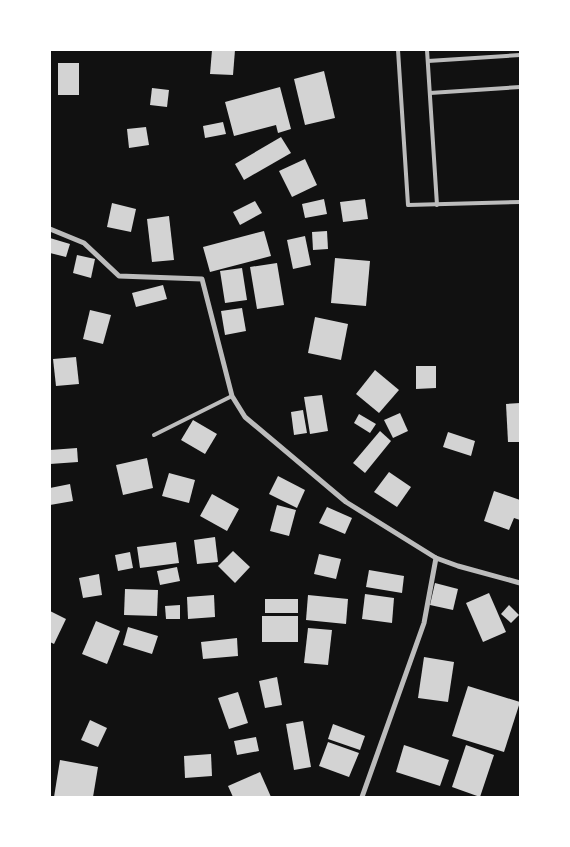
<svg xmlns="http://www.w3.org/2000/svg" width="570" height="847" font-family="Poppins,sans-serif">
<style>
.building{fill:#d3d3d3}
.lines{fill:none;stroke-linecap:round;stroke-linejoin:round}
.service{stroke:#bcbcbc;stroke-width:4}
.minor{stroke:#bcbcbc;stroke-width:5}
</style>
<rect width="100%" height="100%" fill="#111"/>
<g class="building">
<path d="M 212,50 L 235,50 L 233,75 L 210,74 Z"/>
<rect x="58" y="63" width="21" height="32"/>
<path d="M 324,71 L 335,118 L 305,125 L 294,79 Z"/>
<path d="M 280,87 L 291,129 L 278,133 L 276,125 L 234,136 L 225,102 Z"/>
<path d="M 152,88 L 169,90 L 167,107 L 150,105 Z"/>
<path d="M 223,122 L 226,134 L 205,138 L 203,126 Z"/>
<path d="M 146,127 L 149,145 L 129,148 L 127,129 Z"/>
<path d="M 281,137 L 291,153 L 244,180 L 235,164 Z"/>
<path d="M 305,159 L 317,185 L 292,197 L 279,171 Z"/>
<path d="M 324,199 L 327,214 L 305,218 L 302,204 Z"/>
<path d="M 365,199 L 368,219 L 343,222 L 340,202 Z"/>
<path d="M 255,201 L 262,213 L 240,225 L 233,212 Z"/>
<path d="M 112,203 L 136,209 L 131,232 L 107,227 Z"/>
<path d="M 169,216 L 174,260 L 152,262 L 147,219 Z"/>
<path d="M 264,231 L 271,256 L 210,272 L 203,247 Z"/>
<path d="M 327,231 L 328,249 L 313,250 L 312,232 Z"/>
<path d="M 305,236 L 311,265 L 293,269 L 287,240 Z"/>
<path d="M 50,238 L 70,244 L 66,257 L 50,253 Z"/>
<path d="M 77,255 L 95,259 L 91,278 L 73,273 Z"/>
<path d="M 335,258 L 370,261 L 366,306 L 331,303 Z"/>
<path d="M 277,263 L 284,305 L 257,309 L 250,267 Z"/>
<path d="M 242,268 L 247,300 L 225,303 L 220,271 Z"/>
<path d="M 163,285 L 167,299 L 136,307 L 132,293 Z"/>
<path d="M 242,308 L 246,331 L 225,335 L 221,311 Z"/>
<path d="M 90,310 L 111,315 L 103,344 L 83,339 Z"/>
<path d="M 315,317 L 348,324 L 341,360 L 308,353 Z"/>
<path d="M 76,357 L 79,384 L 56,386 L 53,359 Z"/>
<path d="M 416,366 L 436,366 L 436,388 L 416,389 Z"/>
<path d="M 375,370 L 399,390 L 379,413 L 356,394 Z"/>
<path d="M 322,395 L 328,431 L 310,434 L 304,397 Z"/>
<path d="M 520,403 L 520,442 L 508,442 L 506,404 Z"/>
<path d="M 303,410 L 307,433 L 294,435 L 291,412 Z"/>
<path d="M 400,413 L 408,431 L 393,438 L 384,420 Z"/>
<path d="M 359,414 L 376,424 L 370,433 L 354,423 Z"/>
<path d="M 193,420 L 217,434 L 205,454 L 181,440 Z"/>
<path d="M 380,431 L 391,441 L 365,473 L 353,463 Z"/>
<path d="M 448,432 L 475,441 L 471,456 L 443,447 Z"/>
<path d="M 77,448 L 78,462 L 50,464 L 50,450 Z"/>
<path d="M 147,458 L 153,488 L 123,495 L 116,465 Z"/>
<path d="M 389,472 L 411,487 L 397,507 L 374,492 Z"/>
<path d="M 169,473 L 195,480 L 189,503 L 162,496 Z"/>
<path d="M 278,476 L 305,490 L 297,508 L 269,494 Z"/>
<path d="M 70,484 L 73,501 L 50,505 L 50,488 Z"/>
<path d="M 494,491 L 520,500 L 520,520 L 514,518 L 509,530 L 484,521 Z"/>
<path d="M 212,494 L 239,509 L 227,531 L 200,516 Z"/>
<path d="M 277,505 L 296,510 L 289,536 L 270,531 Z"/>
<path d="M 327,507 L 352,518 L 345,534 L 319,523 Z"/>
<path d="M 215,537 L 218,562 L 197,564 L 194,540 Z"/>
<path d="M 176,542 L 179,563 L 140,568 L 137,547 Z"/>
<path d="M 233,551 L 250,567 L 235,583 L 218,566 Z"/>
<path d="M 130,552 L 133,568 L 118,571 L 115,555 Z"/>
<path d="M 319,554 L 341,559 L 336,579 L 314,574 Z"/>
<path d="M 177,567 L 180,581 L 160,585 L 157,571 Z"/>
<path d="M 369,570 L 404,576 L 402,593 L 366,587 Z"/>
<path d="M 99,574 L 102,595 L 83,598 L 79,578 Z"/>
<path d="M 435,583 L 458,589 L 453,610 L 430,605 Z"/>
<path d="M 125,589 L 158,590 L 157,616 L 124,615 Z"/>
<path d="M 489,593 L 506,632 L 483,642 L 466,603 Z"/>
<path d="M 365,594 L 394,598 L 392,623 L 362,619 Z"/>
<path d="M 214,595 L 215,617 L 188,619 L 187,597 Z"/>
<path d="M 308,595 L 348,599 L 346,624 L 306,620 Z"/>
<rect x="265" y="599" width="33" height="14"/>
<path d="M 180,605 L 180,619 L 166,619 L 165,606 Z"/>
<path d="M 509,605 L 519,615 L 511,623 L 501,614 Z"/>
<path d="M 50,611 L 66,619 L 54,644 L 50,642 Z"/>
<rect x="262" y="616" width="36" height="26"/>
<path d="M 96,621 L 120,631 L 107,664 L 82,654 Z"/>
<path d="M 128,627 L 158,636 L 152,654 L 123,645 Z"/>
<path d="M 308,628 L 332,630 L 328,665 L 304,663 Z"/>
<path d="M 237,638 L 238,656 L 203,659 L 201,642 Z"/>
<path d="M 424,657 L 454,662 L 448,702 L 418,698 Z"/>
<path d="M 277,677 L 282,705 L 265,708 L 259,681 Z"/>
<path d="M 468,686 L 520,702 L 504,752 L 452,736 Z"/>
<path d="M 238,692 L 248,723 L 229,729 L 218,698 Z"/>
<path d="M 90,720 L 107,728 L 98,747 L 81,740 Z"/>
<path d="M 303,721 L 311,767 L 294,770 L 286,724 Z"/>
<path d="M 333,724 L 365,736 L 360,750 L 328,739 Z"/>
<path d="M 256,737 L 259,751 L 237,755 L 234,741 Z"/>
<path d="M 328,742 L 359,753 L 349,777 L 319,766 Z"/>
<path d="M 404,745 L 449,760 L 440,786 L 396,772 Z"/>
<path d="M 466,745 L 494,755 L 480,797 L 452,787 Z"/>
<path d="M 211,754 L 212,776 L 185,778 L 184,756 Z"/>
<path d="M 60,760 L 98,767 L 93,797 L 54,797 Z"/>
<path d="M 260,772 L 271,797 L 233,797 L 228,786 Z"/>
</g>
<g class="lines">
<g class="service">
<path d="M 398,50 L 408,205 L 520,202"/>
<path d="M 427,50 L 437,205"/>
<path d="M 428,61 L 520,55"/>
<path d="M 430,93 L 520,87"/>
<path d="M 154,435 L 232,396"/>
</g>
<g class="minor">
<path d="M 50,229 L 84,243 L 119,276 L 202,279 L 232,396 L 245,417 L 346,502 L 436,558 L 458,566 L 520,583"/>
<path d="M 362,797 L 424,623 L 436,558"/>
</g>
</g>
<rect width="570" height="847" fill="none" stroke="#ffffff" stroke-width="102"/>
</svg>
